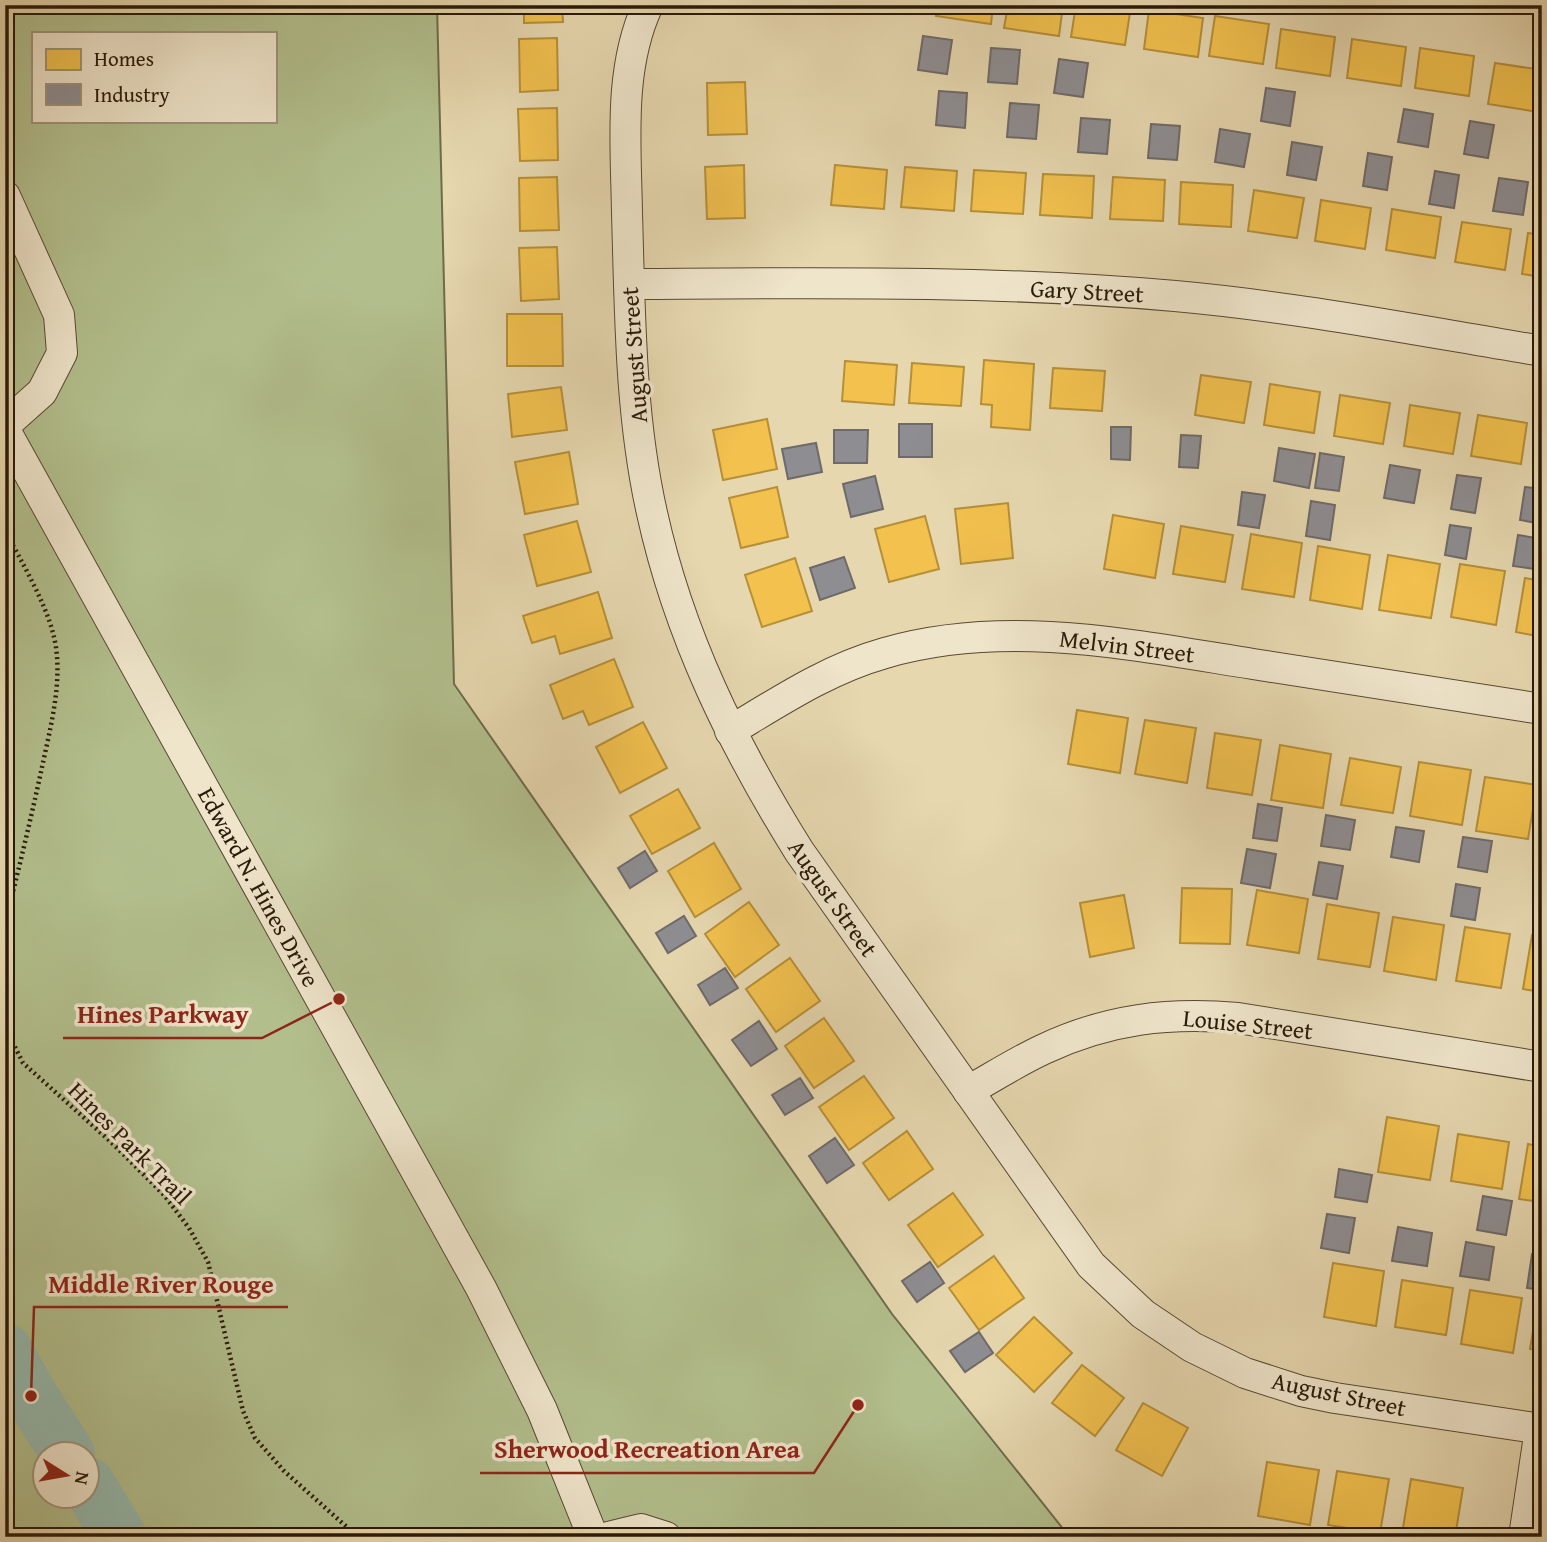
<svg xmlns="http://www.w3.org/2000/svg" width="1547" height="1542" font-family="'Gentium Book Plus',serif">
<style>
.green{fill:#b2bf8d;stroke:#6e6c4b;stroke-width:2;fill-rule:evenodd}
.homes{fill:#f2c14e;stroke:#b68f39;stroke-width:2}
.industry{fill:#8d8d92;stroke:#6f6a69;stroke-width:2}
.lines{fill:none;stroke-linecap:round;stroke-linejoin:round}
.river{stroke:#96b9ad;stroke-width:54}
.minor-casing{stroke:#584932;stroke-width:32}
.path{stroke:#291a09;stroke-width:4.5;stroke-dasharray:2 3.5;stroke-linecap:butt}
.minor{stroke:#efe5cb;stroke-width:30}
.labels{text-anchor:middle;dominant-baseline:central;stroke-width:7;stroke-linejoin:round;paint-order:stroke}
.street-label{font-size:24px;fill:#291a09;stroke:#efe5cb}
.leader{fill:none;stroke:#8f2418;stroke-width:2.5}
.callout-dot{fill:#8f2418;stroke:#efe5cb;stroke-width:2.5}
.callout-label{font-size:26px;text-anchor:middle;font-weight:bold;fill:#8f2418;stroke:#efe5cb;stroke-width:7;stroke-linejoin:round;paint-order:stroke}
</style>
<rect width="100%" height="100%" fill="#e6d7af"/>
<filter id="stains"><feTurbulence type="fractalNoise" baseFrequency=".00286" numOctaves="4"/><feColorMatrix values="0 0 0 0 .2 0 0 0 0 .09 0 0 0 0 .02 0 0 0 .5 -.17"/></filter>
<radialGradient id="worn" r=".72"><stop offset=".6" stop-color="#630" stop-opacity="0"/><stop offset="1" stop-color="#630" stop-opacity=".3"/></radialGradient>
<path class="green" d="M 5,5 L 437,5 L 454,684 L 892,1314 L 1064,1530 L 1107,1537 L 5,1537 ZM 33,33 L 275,33 L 275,121 L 33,121 ZM 46,1454 L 88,1454 L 88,1496 L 46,1496 Z"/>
<g class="homes">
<path d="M 524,5 L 562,5 L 563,22 L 524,23 Z"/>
<path d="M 875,5 L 925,5 L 924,12 Z"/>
<path d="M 938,5 L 993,5 L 991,24 L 936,16 Z"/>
<path d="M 1008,5 L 1063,5 L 1059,36 L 1004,28 Z"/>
<path d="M 1076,5 L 1131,6 L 1125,45 L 1071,37 Z"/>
<path d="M 1149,10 L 1203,18 L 1198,57 L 1144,49 Z"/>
<path d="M 1215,16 L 1269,24 L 1263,64 L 1209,56 Z"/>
<path d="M 1281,29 L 1335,37 L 1330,76 L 1276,68 Z"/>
<path d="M 557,38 L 558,90 L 520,92 L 519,39 Z"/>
<path d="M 1352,39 L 1406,47 L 1401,86 L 1347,78 Z"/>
<path d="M 1420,48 L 1474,56 L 1469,96 L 1415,88 Z"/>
<path d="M 1495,63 L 1542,70 L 1538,112 L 1488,104 Z"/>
<path d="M 745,82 L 747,134 L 708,135 L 707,83 Z"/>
<path d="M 557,108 L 558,160 L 520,161 L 518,109 Z"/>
<path d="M 744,165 L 745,218 L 707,219 L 705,167 Z"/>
<path d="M 835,165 L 887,170 L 884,209 L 831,205 Z"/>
<path d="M 905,167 L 957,171 L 954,211 L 901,207 Z"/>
<path d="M 974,170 L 1026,173 L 1023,214 L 971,211 Z"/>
<path d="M 1043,174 L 1094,176 L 1092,218 L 1040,215 Z"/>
<path d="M 557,177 L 559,230 L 520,231 L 519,178 Z"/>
<path d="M 1113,177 L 1165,180 L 1163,221 L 1110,219 Z"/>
<path d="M 1181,182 L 1233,185 L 1231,227 L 1179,224 Z"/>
<path d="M 1254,190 L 1304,198 L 1297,238 L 1248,231 Z"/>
<path d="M 1321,200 L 1371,208 L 1365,249 L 1315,241 Z"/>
<path d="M 1392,209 L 1441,217 L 1435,258 L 1386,250 Z"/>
<path d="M 1462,222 L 1511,229 L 1505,270 L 1455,262 Z"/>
<path d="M 1528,233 L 1542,235 L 1542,277 L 1522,274 Z"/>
<path d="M 557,247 L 559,299 L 521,301 L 519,248 Z"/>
<path d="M 507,314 L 562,314 L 563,366 L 507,366 Z"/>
<path d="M 984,360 L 1034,364 L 1030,430 L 991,427 L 992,405 L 981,404 Z"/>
<path d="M 845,361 L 897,365 L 894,405 L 842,401 Z"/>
<path d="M 912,363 L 964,367 L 961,406 L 909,403 Z"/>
<path d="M 1053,368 L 1105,371 L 1102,411 L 1050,408 Z"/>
<path d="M 1201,375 L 1251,382 L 1244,423 L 1195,415 Z"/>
<path d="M 1270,384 L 1320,392 L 1314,433 L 1264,425 Z"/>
<path d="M 561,387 L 567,430 L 512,437 L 508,394 Z"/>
<path d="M 1340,395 L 1390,403 L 1383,444 L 1334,436 Z"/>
<path d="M 1410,405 L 1460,413 L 1453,454 L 1404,446 Z"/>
<path d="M 1478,415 L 1527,423 L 1521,464 L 1471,456 Z"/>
<path d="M 767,419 L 777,469 L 723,480 L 713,430 Z"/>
<path d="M 569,452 L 578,504 L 525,514 L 515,462 Z"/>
<path d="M 777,487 L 788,537 L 741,548 L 729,498 Z"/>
<path d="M 1008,503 L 1013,558 L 961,564 L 955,509 Z"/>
<path d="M 1113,515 L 1164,524 L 1155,578 L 1104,569 Z"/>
<path d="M 925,516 L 939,569 L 889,582 L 875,529 Z"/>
<path d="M 577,521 L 591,572 L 537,586 L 524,535 Z"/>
<path d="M 1181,526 L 1233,535 L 1225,582 L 1173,574 Z"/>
<path d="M 1251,534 L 1302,543 L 1294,597 L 1242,589 Z"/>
<path d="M 1318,546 L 1370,555 L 1362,609 L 1310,600 Z"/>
<path d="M 1388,555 L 1440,564 L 1431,618 L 1379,610 Z"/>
<path d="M 795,558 L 812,611 L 762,627 L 745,575 Z"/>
<path d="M 1460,564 L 1505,571 L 1496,625 L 1451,617 Z"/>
<path d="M 1525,578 L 1542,581 L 1542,637 L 1516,632 Z"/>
<path d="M 598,592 L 612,638 L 560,654 L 555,636 L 532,643 L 523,616 Z"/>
<path d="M 614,659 L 633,707 L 589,725 L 583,711 L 563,719 L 550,685 Z"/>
<path d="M 1077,710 L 1128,718 L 1120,773 L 1068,764 Z"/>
<path d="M 1145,720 L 1196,728 L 1187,783 L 1135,774 Z"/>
<path d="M 643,722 L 667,768 L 620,793 L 596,747 Z"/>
<path d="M 1215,733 L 1261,740 L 1252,795 L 1207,788 Z"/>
<path d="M 1280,745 L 1331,754 L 1323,808 L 1271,800 Z"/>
<path d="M 1350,758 L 1401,767 L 1393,813 L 1341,805 Z"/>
<path d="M 1419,762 L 1471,770 L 1462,825 L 1410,816 Z"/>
<path d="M 1485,777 L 1537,785 L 1528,839 L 1476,831 Z"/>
<path d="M 678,789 L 700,828 L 652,854 L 630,816 Z"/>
<path d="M 714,843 L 741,889 L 695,917 L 668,871 Z"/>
<path d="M 1182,888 L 1232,889 L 1230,944 L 1180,943 Z"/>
<path d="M 1257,890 L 1308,899 L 1299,953 L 1247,945 Z"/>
<path d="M 1124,895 L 1134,948 L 1090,957 L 1080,903 Z"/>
<path d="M 749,902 L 779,945 L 735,977 L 705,934 Z"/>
<path d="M 1327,904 L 1379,913 L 1370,967 L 1318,959 Z"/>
<path d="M 1393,917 L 1444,925 L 1436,980 L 1384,971 Z"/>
<path d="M 1465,927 L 1510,934 L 1501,988 L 1456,981 Z"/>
<path d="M 1532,935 L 1542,936 L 1542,992 L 1523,989 Z"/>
<path d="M 790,958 L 820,1001 L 776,1032 L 746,989 Z"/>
<path d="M 824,1018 L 854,1061 L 814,1088 L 785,1046 Z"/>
<path d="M 864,1076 L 894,1118 L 849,1150 L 819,1107 Z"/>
<path d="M 1387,1117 L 1439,1126 L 1430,1180 L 1378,1172 Z"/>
<path d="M 907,1131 L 933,1169 L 889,1200 L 863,1163 Z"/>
<path d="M 1458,1134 L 1509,1142 L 1502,1189 L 1451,1181 Z"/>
<path d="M 1528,1144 L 1542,1147 L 1542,1202 L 1519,1199 Z"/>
<path d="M 953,1193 L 983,1235 L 938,1267 L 908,1225 Z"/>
<path d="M 994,1256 L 1024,1298 L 979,1330 L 949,1288 Z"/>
<path d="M 1333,1263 L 1384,1271 L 1376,1326 L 1324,1317 Z"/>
<path d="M 1402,1280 L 1453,1288 L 1446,1335 L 1395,1327 Z"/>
<path d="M 1470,1290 L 1522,1298 L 1513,1353 L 1461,1344 Z"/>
<path d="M 1538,1302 L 1542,1302 L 1542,1351 L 1530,1349 Z"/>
<path d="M 1034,1317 L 1072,1353 L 1034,1392 L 996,1355 Z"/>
<path d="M 1082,1365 L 1124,1398 L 1095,1436 L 1052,1403 Z"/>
<path d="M 1143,1403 L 1188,1428 L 1162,1476 L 1116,1450 Z"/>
<path d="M 1267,1462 L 1319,1470 L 1310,1525 L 1258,1516 Z"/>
<path d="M 1337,1471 L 1389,1479 L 1380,1533 L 1328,1525 Z"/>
<path d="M 1411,1479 L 1463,1488 L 1455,1537 L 1421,1537 L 1402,1534 Z"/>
</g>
<g class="industry">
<path d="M 923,36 L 952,40 L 947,74 L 918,70 Z"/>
<path d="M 991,48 L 1020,50 L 1017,84 L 988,82 Z"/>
<path d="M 1059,59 L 1088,63 L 1083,97 L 1054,93 Z"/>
<path d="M 1266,88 L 1295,92 L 1290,126 L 1261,121 Z"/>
<path d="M 939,91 L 967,93 L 965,128 L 936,125 Z"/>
<path d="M 1010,103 L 1039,105 L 1036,139 L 1007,137 Z"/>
<path d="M 1404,109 L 1433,114 L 1428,147 L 1398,142 Z"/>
<path d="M 1081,118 L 1110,120 L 1107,154 L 1078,152 Z"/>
<path d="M 1470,121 L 1494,125 L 1488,158 L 1464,154 Z"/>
<path d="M 1151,124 L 1180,126 L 1177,160 L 1148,158 Z"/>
<path d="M 1220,129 L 1250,134 L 1244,167 L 1215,162 Z"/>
<path d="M 1538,133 L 1542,134 L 1542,165 L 1533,163 Z"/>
<path d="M 1292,142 L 1322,147 L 1316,180 L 1287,175 Z"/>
<path d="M 1368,153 L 1392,157 L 1387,190 L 1363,186 Z"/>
<path d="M 1435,171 L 1459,175 L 1454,208 L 1429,204 Z"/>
<path d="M 1499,178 L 1528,182 L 1523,215 L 1493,211 Z"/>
<rect x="899" y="424" width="33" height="33"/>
<path d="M 1111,427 L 1131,427 L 1130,460 L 1111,459 Z"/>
<path d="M 834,430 L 868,430 L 867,463 L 834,463 Z"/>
<path d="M 1181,435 L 1201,436 L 1198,468 L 1179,467 Z"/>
<path d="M 816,443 L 822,472 L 788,479 L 782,449 Z"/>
<path d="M 1279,448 L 1315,454 L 1309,488 L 1274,481 Z"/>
<path d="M 1320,453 L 1344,457 L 1339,491 L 1315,488 Z"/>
<path d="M 1390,465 L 1420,470 L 1414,503 L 1384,498 Z"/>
<path d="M 1457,475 L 1481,478 L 1475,513 L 1451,509 Z"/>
<path d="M 875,476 L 883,509 L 851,517 L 843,484 Z"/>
<path d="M 1525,487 L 1542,489 L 1542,524 L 1520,520 Z"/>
<path d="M 1242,492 L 1265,495 L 1259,528 L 1238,525 Z"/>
<path d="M 1311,501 L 1335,505 L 1330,540 L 1306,536 Z"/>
<path d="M 1450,525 L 1471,528 L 1466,559 L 1445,555 Z"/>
<path d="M 1518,535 L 1542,539 L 1542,570 L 1513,566 Z"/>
<path d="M 844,557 L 855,588 L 820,600 L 810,568 Z"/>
<path d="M 1258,804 L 1282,808 L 1277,841 L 1253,838 Z"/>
<path d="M 1326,815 L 1355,820 L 1350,850 L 1321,846 Z"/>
<path d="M 1396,827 L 1424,831 L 1419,862 L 1391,857 Z"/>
<path d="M 1463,837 L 1492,841 L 1487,872 L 1458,867 Z"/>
<path d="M 1247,849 L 1276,854 L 1270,888 L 1241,883 Z"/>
<path d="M 645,851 L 657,871 L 630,888 L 618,868 Z"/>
<path d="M 1319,862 L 1343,866 L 1337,899 L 1313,895 Z"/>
<path d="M 1456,884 L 1480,888 L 1475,920 L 1451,916 Z"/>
<path d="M 684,916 L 696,936 L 668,953 L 656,933 Z"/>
<path d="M 725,968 L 738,988 L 710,1005 L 698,985 Z"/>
<path d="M 759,1021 L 777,1049 L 751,1066 L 732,1040 Z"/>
<path d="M 800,1078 L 813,1098 L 785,1115 L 772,1095 Z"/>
<path d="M 835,1138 L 854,1165 L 827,1183 L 809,1156 Z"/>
<path d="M 1339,1169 L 1372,1175 L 1367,1202 L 1335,1197 Z"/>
<path d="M 1483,1196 L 1512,1201 L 1506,1235 L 1477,1230 Z"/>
<path d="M 1327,1214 L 1355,1218 L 1349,1253 L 1321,1248 Z"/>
<path d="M 1398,1227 L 1432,1233 L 1427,1266 L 1392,1261 Z"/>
<path d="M 1466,1242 L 1494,1247 L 1489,1280 L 1460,1276 Z"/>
<path d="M 1532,1254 L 1542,1255 L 1542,1290 L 1527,1288 Z"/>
<path d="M 930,1262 L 944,1283 L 917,1302 L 902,1281 Z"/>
<path d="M 979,1332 L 993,1353 L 965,1372 L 950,1351 Z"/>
</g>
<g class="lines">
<g class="river">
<path d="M 5,1350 L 31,1396 L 68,1454"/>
<path d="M 88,1484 L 120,1537"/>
</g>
<g class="minor-casing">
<g id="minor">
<path d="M 648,5 C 618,69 626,145 627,213 C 630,314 630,415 652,513 C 679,636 733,745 799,851 L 1091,1265 L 1143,1314 L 1192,1347 L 1245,1373 L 1301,1391 L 1335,1398 L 1542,1429"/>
<path d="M 5,196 L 59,315 L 62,353 L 42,392 L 5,425"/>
<path d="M 629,284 C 811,283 993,280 1175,296 C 1298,307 1420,331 1542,351"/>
<path d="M 5,430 L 481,1288 L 542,1410 L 593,1537"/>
<path d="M 730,731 C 780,701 828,669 885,653 C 1006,618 1133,645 1253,664 C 1350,679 1446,694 1542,709"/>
<path d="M 968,1091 C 993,1077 1018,1061 1044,1049 C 1108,1019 1168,1012 1238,1018 L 1542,1067"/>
<path d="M 608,1537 L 641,1529 L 666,1537"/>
<path d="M 1524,1537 L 1540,1429"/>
</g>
</g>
<g class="path">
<path d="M 5,531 C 21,560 45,602 53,633 C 65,677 50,728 41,772 C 30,822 18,873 5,923"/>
<path d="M 5,1027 L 23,1063 L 111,1142 L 164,1195 L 189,1228 L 208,1262 L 243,1411 L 255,1438 L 284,1471 L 358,1537"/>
</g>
<use href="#minor" class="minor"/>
</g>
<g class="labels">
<g class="street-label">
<text transform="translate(1087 291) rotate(3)">Gary Street</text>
<text transform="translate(634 355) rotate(-94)">August Street</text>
<text transform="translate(1127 646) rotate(7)">Melvin Street</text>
<text transform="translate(259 887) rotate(61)">Edward N. Hines Drive</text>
<text transform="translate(833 898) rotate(55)">August Street</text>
<text transform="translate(1248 1024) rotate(6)">Louise Street</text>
<text transform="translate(130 1143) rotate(45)">Hines Park Trail</text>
<text transform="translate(1339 1394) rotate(12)">August Street</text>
</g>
</g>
<path class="leader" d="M339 999L262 1038H63M31 1396L34 1307H288M858 1405L814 1473H480"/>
<g class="callout-dot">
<circle cx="339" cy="999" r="7"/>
<circle cx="31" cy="1396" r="7"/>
<circle cx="858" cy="1405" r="7"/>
</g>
<g class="callout-label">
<text x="163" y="1023">Hines Parkway</text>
<text x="161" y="1293">Middle River Rouge</text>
<text x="647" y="1458">Sherwood Recreation Area</text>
</g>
<rect width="1547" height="1542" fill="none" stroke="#e6d7af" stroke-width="28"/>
<rect x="7" y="7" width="1533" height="1528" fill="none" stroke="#291a09" stroke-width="3.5"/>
<rect x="14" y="14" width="1519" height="1514" fill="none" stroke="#291a09" stroke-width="2"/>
<rect x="32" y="32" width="245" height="91" fill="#efe5cb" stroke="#a0947d" stroke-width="2"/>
<rect x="46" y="49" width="35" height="21" fill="#f2c14e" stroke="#a0947d" stroke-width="2"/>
<text x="94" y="66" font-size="21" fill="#291a09">Homes</text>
<rect x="46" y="84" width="35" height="21" fill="#8d8d92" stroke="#a0947d" stroke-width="2"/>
<text x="94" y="102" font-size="21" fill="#291a09">Industry</text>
<g transform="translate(66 1475) rotate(101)"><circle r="33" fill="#efe5cb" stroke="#a0947d" stroke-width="2"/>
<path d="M0-5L12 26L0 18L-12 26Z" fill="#8f2418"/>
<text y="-10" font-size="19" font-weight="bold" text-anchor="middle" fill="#291a09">N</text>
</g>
<rect width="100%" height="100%" filter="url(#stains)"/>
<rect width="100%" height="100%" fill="url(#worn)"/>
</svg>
